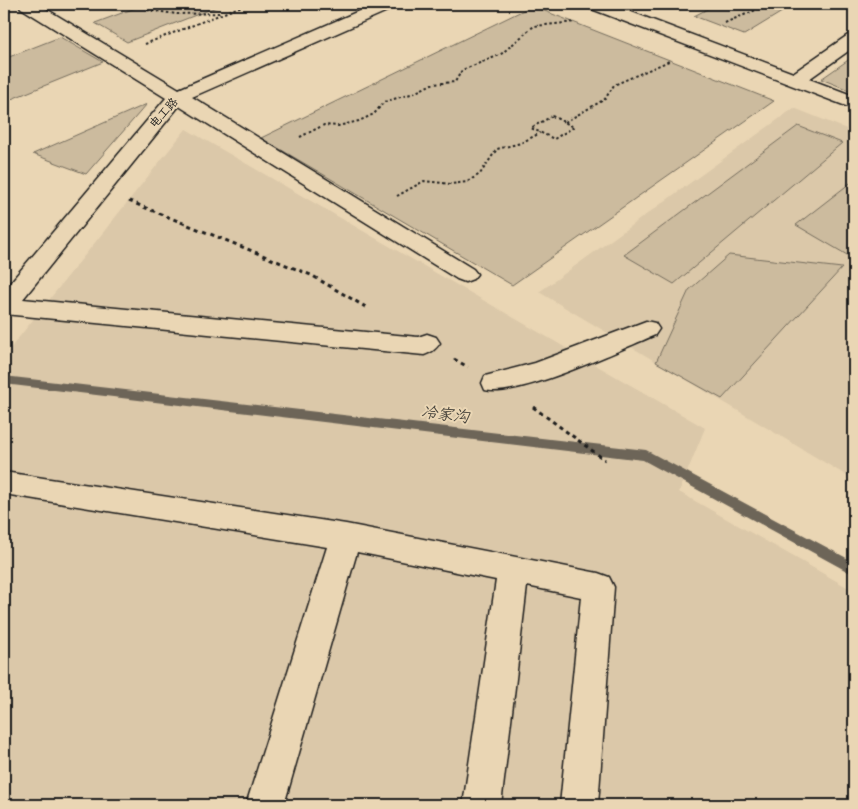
<svg xmlns="http://www.w3.org/2000/svg" width="858" height="809" font-family="Kalam,'LXGW WenKai TC',sans-serif">
<style>
.built{fill:#dbc8a9}
.green{fill:#ccbb9e;stroke:#746c5d}
.lines{fill:none;stroke-linecap:round;stroke-linejoin:round}
.stream{fill:#6d6558;fill-rule:evenodd}
.minor-casing{stroke:#1c1c1c;stroke-width:3}
.path-far1{stroke:#1c1c1c;stroke-width:2;stroke-dasharray:2.5 2.5;stroke-linecap:butt}
.path{stroke:#1c1c1c;stroke-width:3;stroke-dasharray:4 4;stroke-linecap:butt}
.minor{fill:#ead6b4;fill-rule:evenodd}
.labels{text-anchor:middle;dominant-baseline:central;stroke-width:4;stroke-linejoin:round;paint-order:stroke}
.far-street-label{font-size:12px;fill:#1c1c1c;stroke:#ead6b4}
.water-label{font-size:16px;font-style:italic;fill:#4b473f;stroke:#ead6b4}
</style>
<rect width="100%" height="100%" fill="#ead6b4"/>
<filter id="ink" filterUnits="userSpaceOnUse"><feTurbulence type="fractalNoise" baseFrequency=".02" numOctaves="2"/><feDisplacementMap in="SourceGraphic" scale="10" xChannelSelector="R" yChannelSelector="G"/><feConvolveMatrix kernelMatrix="1 2 1 2 8 2 1 2 1" color-interpolation-filters="sRGB"/></filter>
<g filter="url(#ink)">
<g class="built">
<path d="M 794,108 L 854,132 L 854,480 L 539,292 Z"/>
<path d="M 186,129 L 705,428 L 679,492 L 854,591 L 854,805 L 4,805 L 4,356 Z"/>
</g>
<g class="green">
<path d="M 146,4 L 224,4 L 127,42 L 95,23 Z"/>
<path d="M 717,4 L 795,4 L 744,35 L 694,16 Z"/>
<path d="M 532,6 L 774,101 L 512,285 L 261,138 Z"/>
<path d="M 60,37 L 103,62 L 4,102 L 4,59 Z"/>
<path d="M 854,56 L 854,92 L 821,79 Z"/>
<path d="M 147,104 L 86,174 L 33,154 Z"/>
<path d="M 798,126 L 842,143 L 674,284 L 624,255 Z"/>
<path d="M 854,180 L 854,259 L 796,225 Z"/>
<path d="M 729,255 L 842,268 L 722,399 L 656,362 L 689,290 Z"/>
</g>
<g class="lines">
<path class="stream" d="M 4,376 L 646,450 L 854,562 L 854,575 L 643,460 L 4,384 Z"/>
<g class="minor-casing">
<g id="minor">
<path d="M 19,4 L 38,4 L 179,89 L 375,4 L 396,4 L 394,8 L 192,97 L 473,269 L 477,274 L 473,279 L 465,282 L 457,279 L 179,106 L 23,299 L 418,337 L 427,334 L 436,337 L 440,343 C 435,350 432,352 424,355 L 4,314 L 4,290 L 166,98 L 21,8 Z"/>
<path d="M 587,4 L 610,4 L 793,73 L 848,35 L 854,34 L 854,47 L 809,79 L 854,96 L 854,109 L 589,8 Z"/>
<path d="M 646,321 L 655,323 L 659,329 L 655,335 C 622,349 516,399 485,390 L 482,383 L 485,376 L 535,363 Z"/>
<path d="M 4,472 L 346,524 L 598,573 L 609,577 L 614,587 L 598,805 L 560,805 L 581,597 L 527,586 L 501,805 L 463,805 L 496,580 L 357,552 L 284,805 L 246,805 L 327,547 L 4,494 Z"/>
</g>
</g>
<g class="path-far1">
<path d="M 147,10 L 177,14 L 221,13"/>
<path d="M 725,23 C 739,16 753,13 766,4"/>
<path d="M 145,44 L 247,4"/>
<path d="M 552,116 L 574,127 L 554,139 L 531,128 Z"/>
<path d="M 565,122 L 605,99 L 614,85 L 669,61"/>
<path d="M 300,137 L 324,125 L 338,126 L 359,121 L 374,114 L 384,102 L 414,93 L 432,84 L 455,82 L 462,70 L 500,55 L 534,26 L 575,22"/>
<path d="M 397,196 L 424,181 L 451,184 L 467,182 L 480,174 L 497,149 L 521,143 L 540,133"/>
</g>
<g class="path">
<path d="M 129,201 L 311,275 L 369,309"/>
<path d="M 454,359 L 468,367"/>
<path d="M 533,407 L 605,460"/>
</g>
<use href="#minor" class="minor"/>
</g>
</g>
<g class="labels">
<g class="far-street-label">
<text transform="translate(164 113) rotate(-48)">电工路</text>
</g>
<g class="water-label">
<text transform="translate(445 415) rotate(7)">冷家沟</text>
</g>
</g>
<rect width="858" height="809" fill="none" stroke="#ead6b4" stroke-width="20"/>
<rect x="10" y="10" width="838" height="789" fill="none" stroke="#1c1c1c" stroke-width="2" filter="url(#ink)"/>
</svg>
